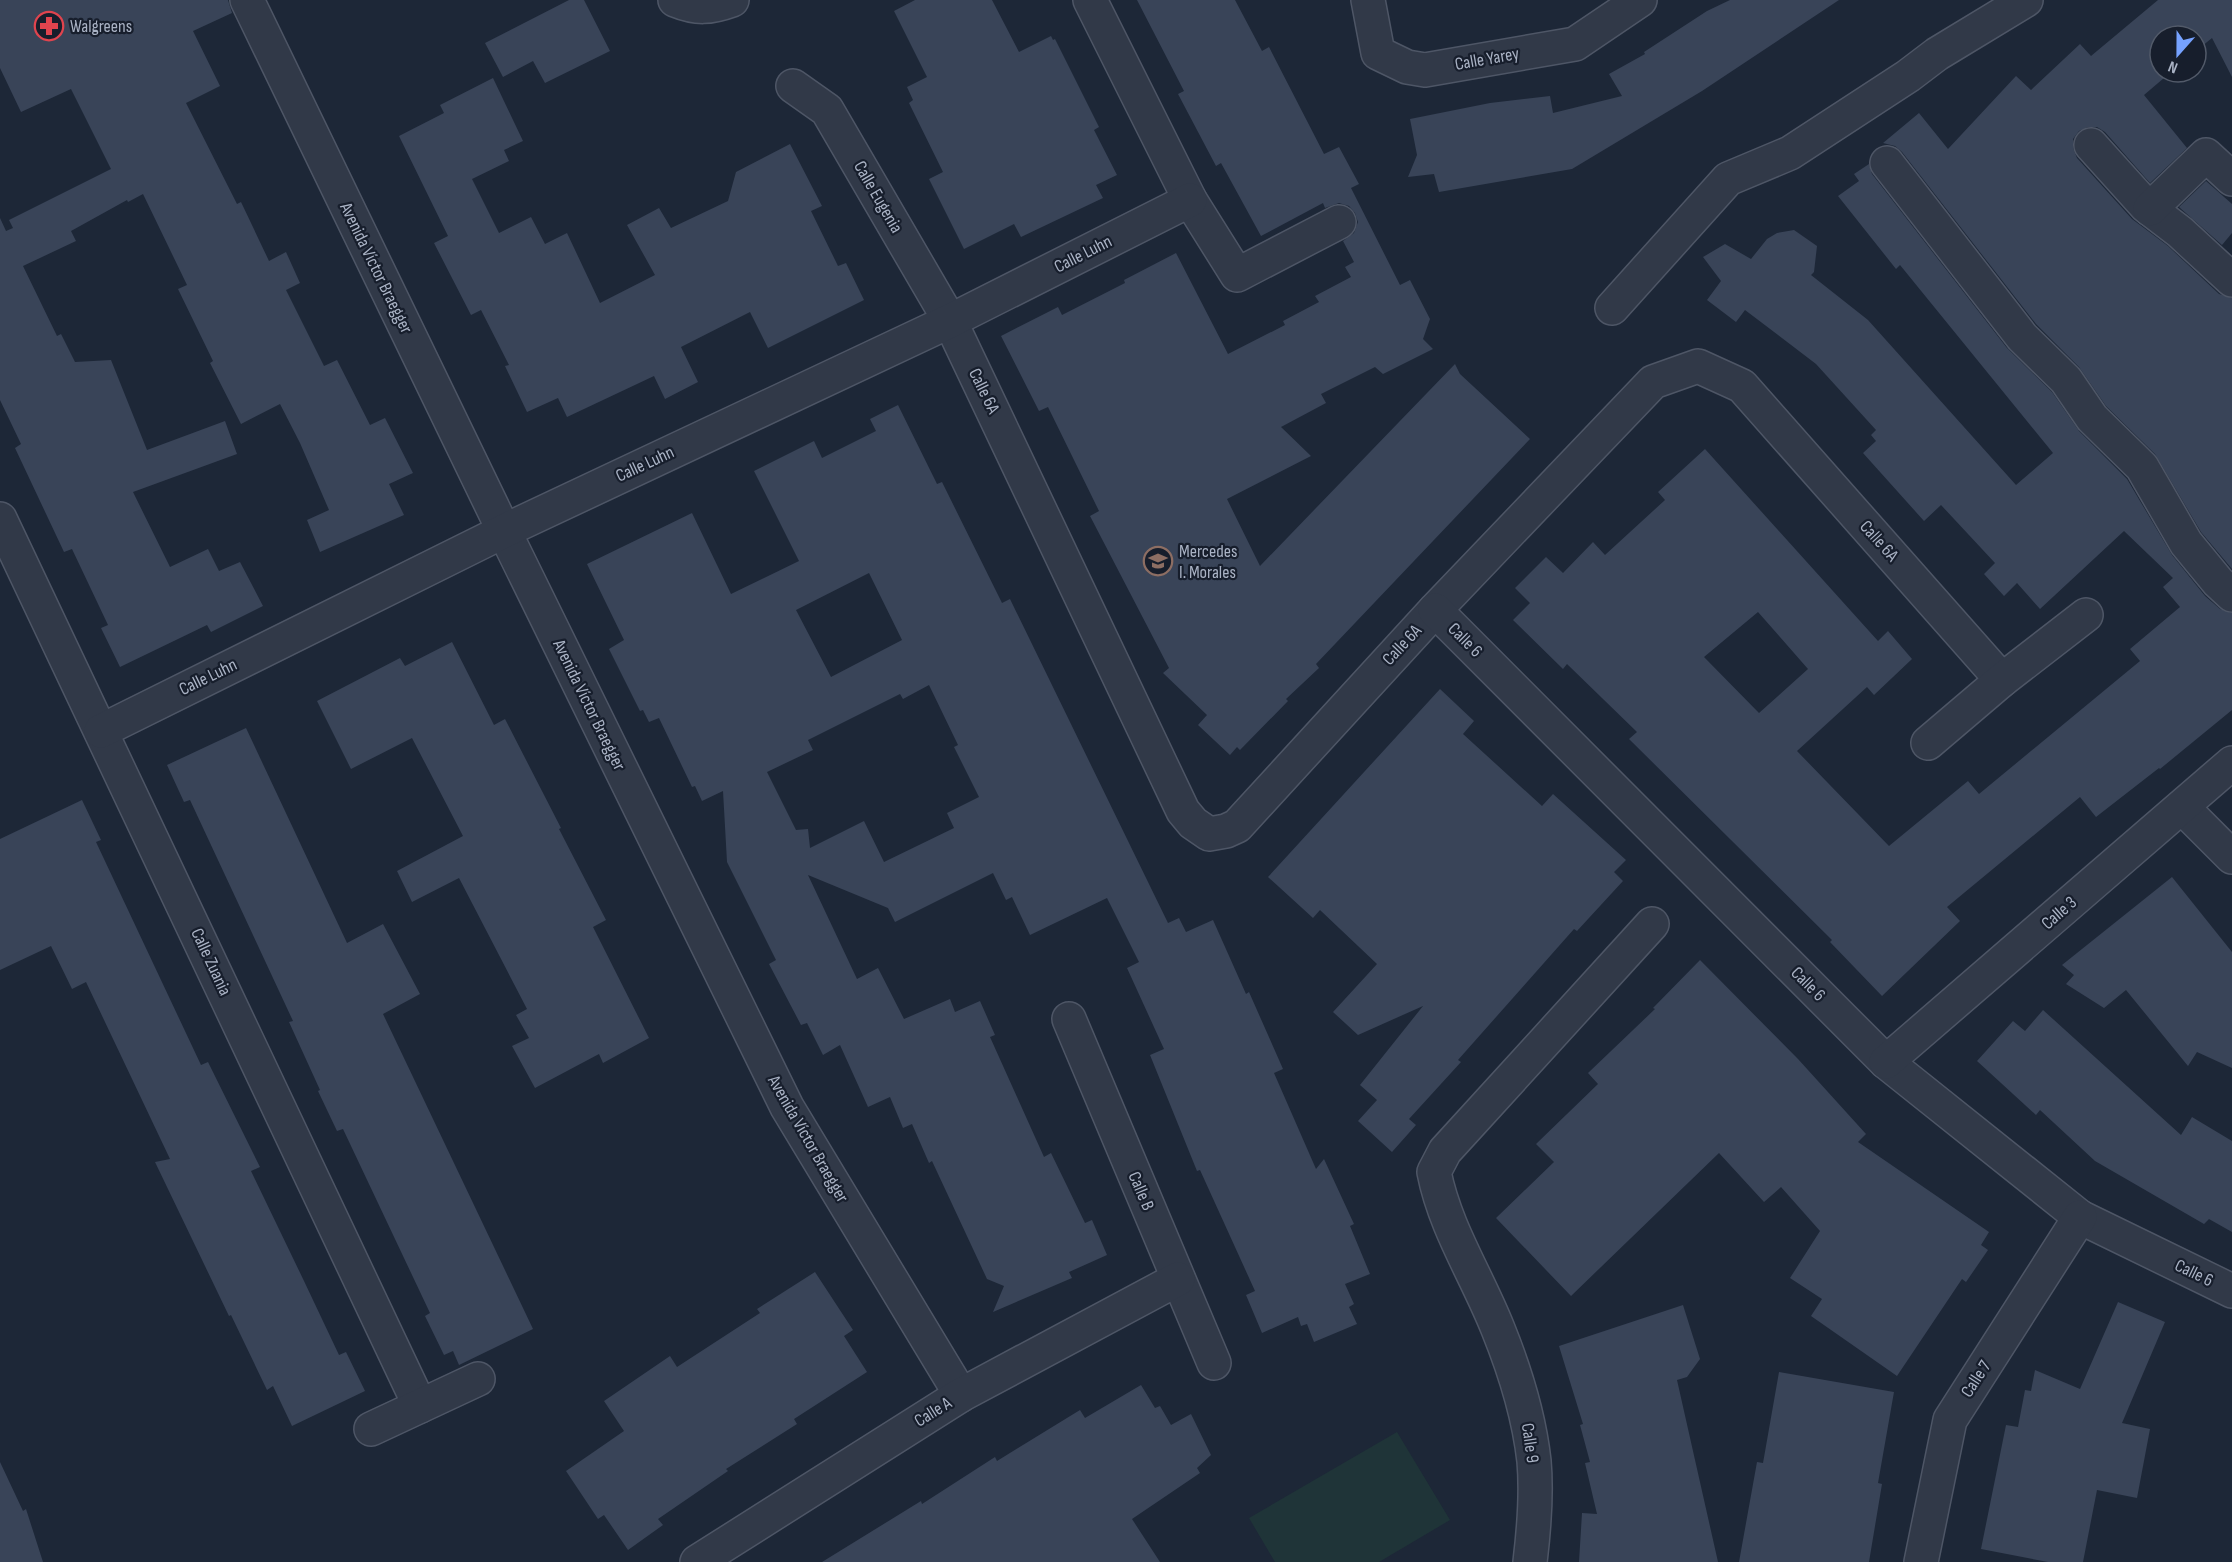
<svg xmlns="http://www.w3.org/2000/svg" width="2232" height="1562" font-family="'Sofia Sans Condensed',sans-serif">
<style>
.green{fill:#1f3438}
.building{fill:#394458;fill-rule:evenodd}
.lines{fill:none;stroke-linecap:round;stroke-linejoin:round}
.minor-casing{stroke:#4e5666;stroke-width:36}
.minor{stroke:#313948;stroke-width:33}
.labels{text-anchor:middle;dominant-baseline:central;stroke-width:4.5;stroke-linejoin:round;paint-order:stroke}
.poi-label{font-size:18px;fill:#aab3c5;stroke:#171e2c;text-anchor:start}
.street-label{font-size:18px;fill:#aab3c5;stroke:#171e2c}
</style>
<rect width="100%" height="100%" fill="#1d2737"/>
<path class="green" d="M 1397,1432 L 1450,1520 L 1379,1562 L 1275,1562 L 1249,1518 Z"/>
<g class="building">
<path d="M 0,0 L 228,0 L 232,13 L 193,31 L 220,86 L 186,103 L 237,204 L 241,202 L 269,261 L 286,252 L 300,283 L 286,290 L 324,366 L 337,360 L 370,425 L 385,418 L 413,473 L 389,484 L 404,515 L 320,552 L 307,520 L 329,510 L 300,443 L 280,404 L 241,424 L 210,363 L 213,361 L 178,289 L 187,285 L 143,194 L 128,202 L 127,200 L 71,231 L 76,241 L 23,266 L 57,336 L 61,334 L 75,362 L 111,360 L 147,450 L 225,421 L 237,454 L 133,492 L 170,567 L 208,549 L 219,571 L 240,562 L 263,606 L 211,632 L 207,625 L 120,667 L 101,628 L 108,625 L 72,549 L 64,552 L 15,448 L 21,444 L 0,400 L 0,218 L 6,231 L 13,228 L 9,220 L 111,169 L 71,89 L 21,112 L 0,68 Z"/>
<path d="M 569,0 L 584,0 L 610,51 L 545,83 L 533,61 L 503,77 L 485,43 Z"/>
<path d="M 915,0 L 992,0 L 1019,52 L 1051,36 L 1053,40 L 1055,39 L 1099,127 L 1094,130 L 1117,175 L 1096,185 L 1103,198 L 1021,237 L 1014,224 L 964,249 L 929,179 L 943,172 L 909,103 L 913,100 L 907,87 L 927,77 L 894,11 Z"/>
<path d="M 1137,0 L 1235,0 L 1262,51 L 1269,47 L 1324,154 L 1339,147 L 1359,184 L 1351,188 L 1400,285 L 1410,280 L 1430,319 L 1423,339 L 1433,349 L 1383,374 L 1375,367 L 1321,394 L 1326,403 L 1281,427 L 1311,456 L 1227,499 L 1260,566 L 1455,364 L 1460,374 L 1530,439 L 1316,664 L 1319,668 L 1286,699 L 1288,701 L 1240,750 L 1237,747 L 1230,755 L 1198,725 L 1207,715 L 1163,673 L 1169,668 L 1090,516 L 1099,511 L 1048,407 L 1039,411 L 1001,336 L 1058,307 L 1062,315 L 1125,283 L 1124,280 L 1176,253 L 1228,354 L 1285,325 L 1283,321 L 1319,302 L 1315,296 L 1351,277 L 1345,267 L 1354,262 L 1343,241 L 1354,233 L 1358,222 L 1355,213 L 1349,206 L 1339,203 L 1325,208 L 1323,203 L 1261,236 L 1221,163 L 1216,166 L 1178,94 L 1184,91 Z"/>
<path d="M 1730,0 L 1839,0 L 1702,91 L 1572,169 L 1439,192 L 1434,174 L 1408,177 L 1417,155 L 1410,119 L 1490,103 L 1550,96 L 1553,113 L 1622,96 L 1609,74 L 1645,54 L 1644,52 L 1707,11 Z"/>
<path d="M 2158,0 L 2232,0 L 2232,77 L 2212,38 L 2196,51 L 2196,36 L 2160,36 L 2160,72 L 2171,72 L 2144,95 L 2187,148 L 2150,183 L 2105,132 L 2097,127 L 2088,127 L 2079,131 L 2073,139 L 2073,148 L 2077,158 L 2132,219 L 2168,246 L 2219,294 L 2232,298 L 2232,569 L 2201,532 L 2155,454 L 2106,406 L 2079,367 L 2036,324 L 1902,152 L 1895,146 L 1883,143 L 1919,113 L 1948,149 L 2016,76 L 2031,90 L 2080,44 L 2091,56 Z"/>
<path d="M 493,78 L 523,141 L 504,150 L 509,161 L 472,179 L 499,233 L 531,217 L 545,244 L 567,233 L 600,303 L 655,275 L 627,225 L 659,208 L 671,228 L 728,201 L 736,172 L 790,144 L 822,206 L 811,211 L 838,266 L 846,263 L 864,300 L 768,348 L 750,312 L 681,347 L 698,382 L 665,399 L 654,376 L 567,417 L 558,398 L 527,412 L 505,366 L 509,365 L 481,310 L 471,315 L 434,243 L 448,236 L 399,136 L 444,113 L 440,105 Z"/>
<path d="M 1869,164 L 1872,174 L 2007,348 L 2052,392 L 2079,431 L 2127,479 L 2172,555 L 2205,596 L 2220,609 L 2232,613 L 2232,710 L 2160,769 L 2159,768 L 2096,817 L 2080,797 L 1947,907 L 1960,921 L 1882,996 L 1830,942 L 1832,940 L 1629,739 L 1637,732 L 1567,664 L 1563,669 L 1513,620 L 1530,603 L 1515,588 L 1546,557 L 1563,573 L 1593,542 L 1605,555 L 1665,500 L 1658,492 L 1705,449 L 1878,641 L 1888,631 L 1912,659 L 1874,695 L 1867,687 L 1797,751 L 1889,846 L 1968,781 L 1979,794 L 2140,661 L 2130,649 L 2180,607 L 2163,587 L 2173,578 L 2124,531 L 2040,609 L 2017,583 L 2004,596 L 1984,574 L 1995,563 L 1941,505 L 1924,521 L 1863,453 L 1876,441 L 1871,435 L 1876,430 L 1816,364 L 1745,310 L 1736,322 L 1707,300 L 1721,281 L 1703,257 L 1725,244 L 1751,259 L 1767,239 L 1777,233 L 1794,230 L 1817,246 L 1814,272 L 1811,275 L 1868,320 L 2016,485 L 2053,453 L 1900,265 L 1896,269 L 1838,196 L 1859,181 L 1854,174 ZM 1758,612 L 1808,669 L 1759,713 L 1704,657 Z"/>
<path d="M 2206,181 L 2232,204 L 2232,233 L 2222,245 L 2179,207 Z"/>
<path d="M 898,405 L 937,484 L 942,482 L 1002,603 L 1010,599 L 1168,923 L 1179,918 L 1186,932 L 1213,920 L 1246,994 L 1249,992 L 1283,1069 L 1274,1073 L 1316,1169 L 1324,1159 L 1354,1224 L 1350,1226 L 1370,1274 L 1345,1284 L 1354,1304 L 1349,1307 L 1357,1324 L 1314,1342 L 1307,1324 L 1301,1326 L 1298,1317 L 1262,1333 L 1246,1295 L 1255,1291 L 1200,1170 L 1197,1171 L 1150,1055 L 1164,1049 L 1127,968 L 1139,962 L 1107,898 L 1030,935 L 1012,897 L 1006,900 L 993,873 L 895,922 L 888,908 L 808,875 L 857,979 L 878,968 L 904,1019 L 950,999 L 955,1012 L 980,1001 L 995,1035 L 990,1037 L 1044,1157 L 1051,1153 L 1085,1223 L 1092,1220 L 1107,1255 L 1069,1272 L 1072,1278 L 993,1312 L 1004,1286 L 987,1279 L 932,1161 L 929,1163 L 912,1124 L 903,1128 L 890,1097 L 868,1107 L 840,1045 L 823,1055 L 807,1023 L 801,1025 L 769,964 L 776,960 L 727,862 L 723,791 L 702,801 L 695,786 L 692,787 L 659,718 L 649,722 L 643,710 L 640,711 L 609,649 L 624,640 L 587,564 L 692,513 L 731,594 L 799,561 L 754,471 L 814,441 L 822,458 L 876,431 L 870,419 ZM 869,573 L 902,640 L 831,677 L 796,610 ZM 929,685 L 958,745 L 954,747 L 979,797 L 947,813 L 954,828 L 884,862 L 864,821 L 810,848 L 808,829 L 796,830 L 767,772 L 813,750 L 808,740 L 900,694 L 903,699 Z"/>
<path d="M 452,642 L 494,725 L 505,719 L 561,828 L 559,829 L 606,920 L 593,927 L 649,1038 L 603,1063 L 599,1054 L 535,1088 L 512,1046 L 529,1038 L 516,1015 L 527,1009 L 459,878 L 412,902 L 397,871 L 463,836 L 412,738 L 351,769 L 317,701 L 400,658 L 405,666 Z"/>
<path d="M 1440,689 L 1474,721 L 1463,734 L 1542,806 L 1553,794 L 1626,860 L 1614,872 L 1623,881 L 1577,931 L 1574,929 L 1458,1060 L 1461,1062 L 1409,1119 L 1416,1125 L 1392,1152 L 1358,1121 L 1377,1100 L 1360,1085 L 1423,1006 L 1358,1035 L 1333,1012 L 1377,964 L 1320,910 L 1313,918 L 1268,877 Z"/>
<path d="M 246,728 L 347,943 L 383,924 L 420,994 L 383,1014 L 533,1329 L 459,1365 L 453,1351 L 444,1355 L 425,1316 L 430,1313 L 360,1165 L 343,1129 L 337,1131 L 318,1091 L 320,1090 L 289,1022 L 293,1021 L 190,800 L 184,802 L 167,765 Z"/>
<path d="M 82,800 L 101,840 L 96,842 L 201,1065 L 208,1062 L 260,1167 L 251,1171 L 304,1281 L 339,1355 L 346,1352 L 365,1391 L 292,1426 L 273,1386 L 267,1390 L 231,1315 L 229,1316 L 155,1162 L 170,1159 L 86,982 L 72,989 L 51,946 L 0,970 L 0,839 Z"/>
<path d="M 2172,877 L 2232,952 L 2232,1068 L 2197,1052 L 2188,1066 L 2126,990 L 2104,1008 L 2066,984 L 2074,975 L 2062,965 Z"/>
<path d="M 1700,960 L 1798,1059 L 1866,1134 L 1858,1142 L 1989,1232 L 1981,1245 L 1988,1250 L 1966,1282 L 1962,1279 L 1897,1376 L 1811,1316 L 1822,1299 L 1790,1278 L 1820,1231 L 1781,1187 L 1764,1202 L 1719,1153 L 1571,1296 L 1496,1218 L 1554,1162 L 1536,1144 L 1598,1084 L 1588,1073 L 1655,1009 L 1653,1008 Z"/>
<path d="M 2043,1010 L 2181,1135 L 2192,1117 L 2232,1141 L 2232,1232 L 2209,1219 L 2204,1224 L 2095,1161 L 2040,1110 L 2036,1115 L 1977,1061 L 2013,1021 L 2025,1031 Z"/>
<path d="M 815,1272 L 853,1330 L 844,1336 L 867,1372 L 794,1419 L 797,1424 L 726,1469 L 728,1471 L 658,1519 L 663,1525 L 628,1550 L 604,1515 L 598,1519 L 566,1471 L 624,1431 L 604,1401 L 670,1356 L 677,1367 L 760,1313 L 757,1309 Z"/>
<path d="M 2118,1302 L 2165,1322 L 2122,1423 L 2150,1429 L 2137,1498 L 2097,1490 L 2083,1562 L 2048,1562 L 1981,1549 L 2006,1425 L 2018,1427 L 2025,1390 L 2031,1391 L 2035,1370 L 2080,1389 Z"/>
<path d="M 1683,1305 L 1700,1359 L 1687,1377 L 1677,1380 L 1718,1562 L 1579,1562 L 1582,1513 L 1597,1514 L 1585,1463 L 1590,1462 L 1580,1425 L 1583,1424 L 1559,1346 Z"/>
<path d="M 1779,1372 L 1894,1392 L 1878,1483 L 1882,1484 L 1869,1562 L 1739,1562 L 1757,1462 L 1763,1463 Z"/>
<path d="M 1141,1385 L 1155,1408 L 1160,1406 L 1171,1425 L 1191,1414 L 1211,1455 L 1197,1468 L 1200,1473 L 1132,1519 L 1160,1562 L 822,1562 L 921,1501 L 922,1504 L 995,1457 L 997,1461 L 1080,1410 L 1085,1418 Z"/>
<path d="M 0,1462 L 23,1511 L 26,1509 L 43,1562 L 0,1562 Z"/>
</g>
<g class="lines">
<g class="minor-casing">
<g id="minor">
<path d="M 247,0 L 504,531 L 787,1107 L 961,1395"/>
<path d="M 675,0 C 697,9 710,8 732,0"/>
<path d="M 1090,0 L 1190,200 L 1237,275 L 1339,222"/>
<path d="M 1368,0 L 1378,53 L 1407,67 L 1425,70 L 1575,44 L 1640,0"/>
<path d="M 793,86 L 827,110 L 950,321 L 1183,811 L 1193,823 L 1209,834 L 1226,831 L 1237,826 L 1435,610 L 1653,382 L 1698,366 L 1742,386 L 2002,680"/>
<path d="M 2091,145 L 2146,206 L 2180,232 L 2232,280"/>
<path d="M 1887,163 L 2022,337 L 2066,380 L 2092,418 L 2142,467 L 2186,543 L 2218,582 L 2232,595"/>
<path d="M 2150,209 L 2206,155 L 2232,179"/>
<path d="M 1612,308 L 1728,179 L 1790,153 L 1908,76 L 1937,54 L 2026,0"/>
<path d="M 0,519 L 420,1406"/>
<path d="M 1435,610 L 1886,1062 L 2080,1217 L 2232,1291"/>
<path d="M 101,731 L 504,531 L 950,321 L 1190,200"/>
<path d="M 1928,743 L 2002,680 L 2086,615"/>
<path d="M 2182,807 L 2232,857"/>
<path d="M 1069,1019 L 1214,1363"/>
<path d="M 1886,1062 L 2232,763"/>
<path d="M 371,1429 L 478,1379"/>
<path d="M 697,1562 L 961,1395 L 1178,1279"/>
<path d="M 1530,1562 C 1534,1529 1537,1495 1534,1461 C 1529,1416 1515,1371 1498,1329 C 1477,1276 1445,1228 1434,1172 L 1445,1151 L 1652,924"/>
<path d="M 1921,1562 L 1950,1420 L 2080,1217"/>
</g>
</g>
<use href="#minor" class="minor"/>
</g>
<defs>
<g id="pharmacy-ring" transform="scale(1.5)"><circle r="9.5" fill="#171e2c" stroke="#e0444e" stroke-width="1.5"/><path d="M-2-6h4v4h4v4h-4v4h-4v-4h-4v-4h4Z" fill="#e0444e"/></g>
<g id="school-ring" transform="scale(1.5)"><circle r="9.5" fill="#171e2c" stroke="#8d6e63" stroke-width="1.5"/><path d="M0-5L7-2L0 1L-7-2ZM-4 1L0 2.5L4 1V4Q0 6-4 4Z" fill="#8d6e63"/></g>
</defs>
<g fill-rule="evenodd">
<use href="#pharmacy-ring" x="49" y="26"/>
<use href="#school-ring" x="1158" y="561"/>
</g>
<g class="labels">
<g class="poi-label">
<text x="70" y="26">Walgreens</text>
<text x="1179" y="551">Mercedes<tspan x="1179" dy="21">I. Morales</tspan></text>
</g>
<g class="street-label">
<text transform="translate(1487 59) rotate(-10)">Calle Yarey</text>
<text transform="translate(878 197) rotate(60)">Calle Eugenia</text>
<text transform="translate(1083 254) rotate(-27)">Calle Luhn</text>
<text transform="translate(376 268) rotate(64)">Avenida Víctor Braegger</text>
<text transform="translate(984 391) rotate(64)">Calle 6A</text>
<text transform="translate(645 464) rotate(-25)">Calle Luhn</text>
<text transform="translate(1879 541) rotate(48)">Calle 6A</text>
<text transform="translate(1465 640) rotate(45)">Calle 6</text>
<text transform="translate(1402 645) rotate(-47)">Calle 6A</text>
<text transform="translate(208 677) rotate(-26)">Calle Luhn</text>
<text transform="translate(589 705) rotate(64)">Avenida Víctor Braegger</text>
<text transform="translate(2059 913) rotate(-41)">Calle 3</text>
<text transform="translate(211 962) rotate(65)">Calle Zuania</text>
<text transform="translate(1808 984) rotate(45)">Calle 6</text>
<text transform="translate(808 1139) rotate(60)">Avenida Víctor Braegger</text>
<text transform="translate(1141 1191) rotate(67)">Calle B</text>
<text transform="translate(2194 1273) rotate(26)">Calle 6</text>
<text transform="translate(1976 1379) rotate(-57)">Calle 7</text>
<text transform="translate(933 1412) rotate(-32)">Calle A</text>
<text transform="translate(1530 1443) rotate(82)">Calle 9</text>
</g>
</g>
<g transform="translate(2178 54) rotate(201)"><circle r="28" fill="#171e2c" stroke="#525a69" stroke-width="1.5"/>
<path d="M0-4.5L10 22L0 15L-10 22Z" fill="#76a2ff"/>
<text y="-9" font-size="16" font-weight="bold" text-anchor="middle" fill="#aab3c5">N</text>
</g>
</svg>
